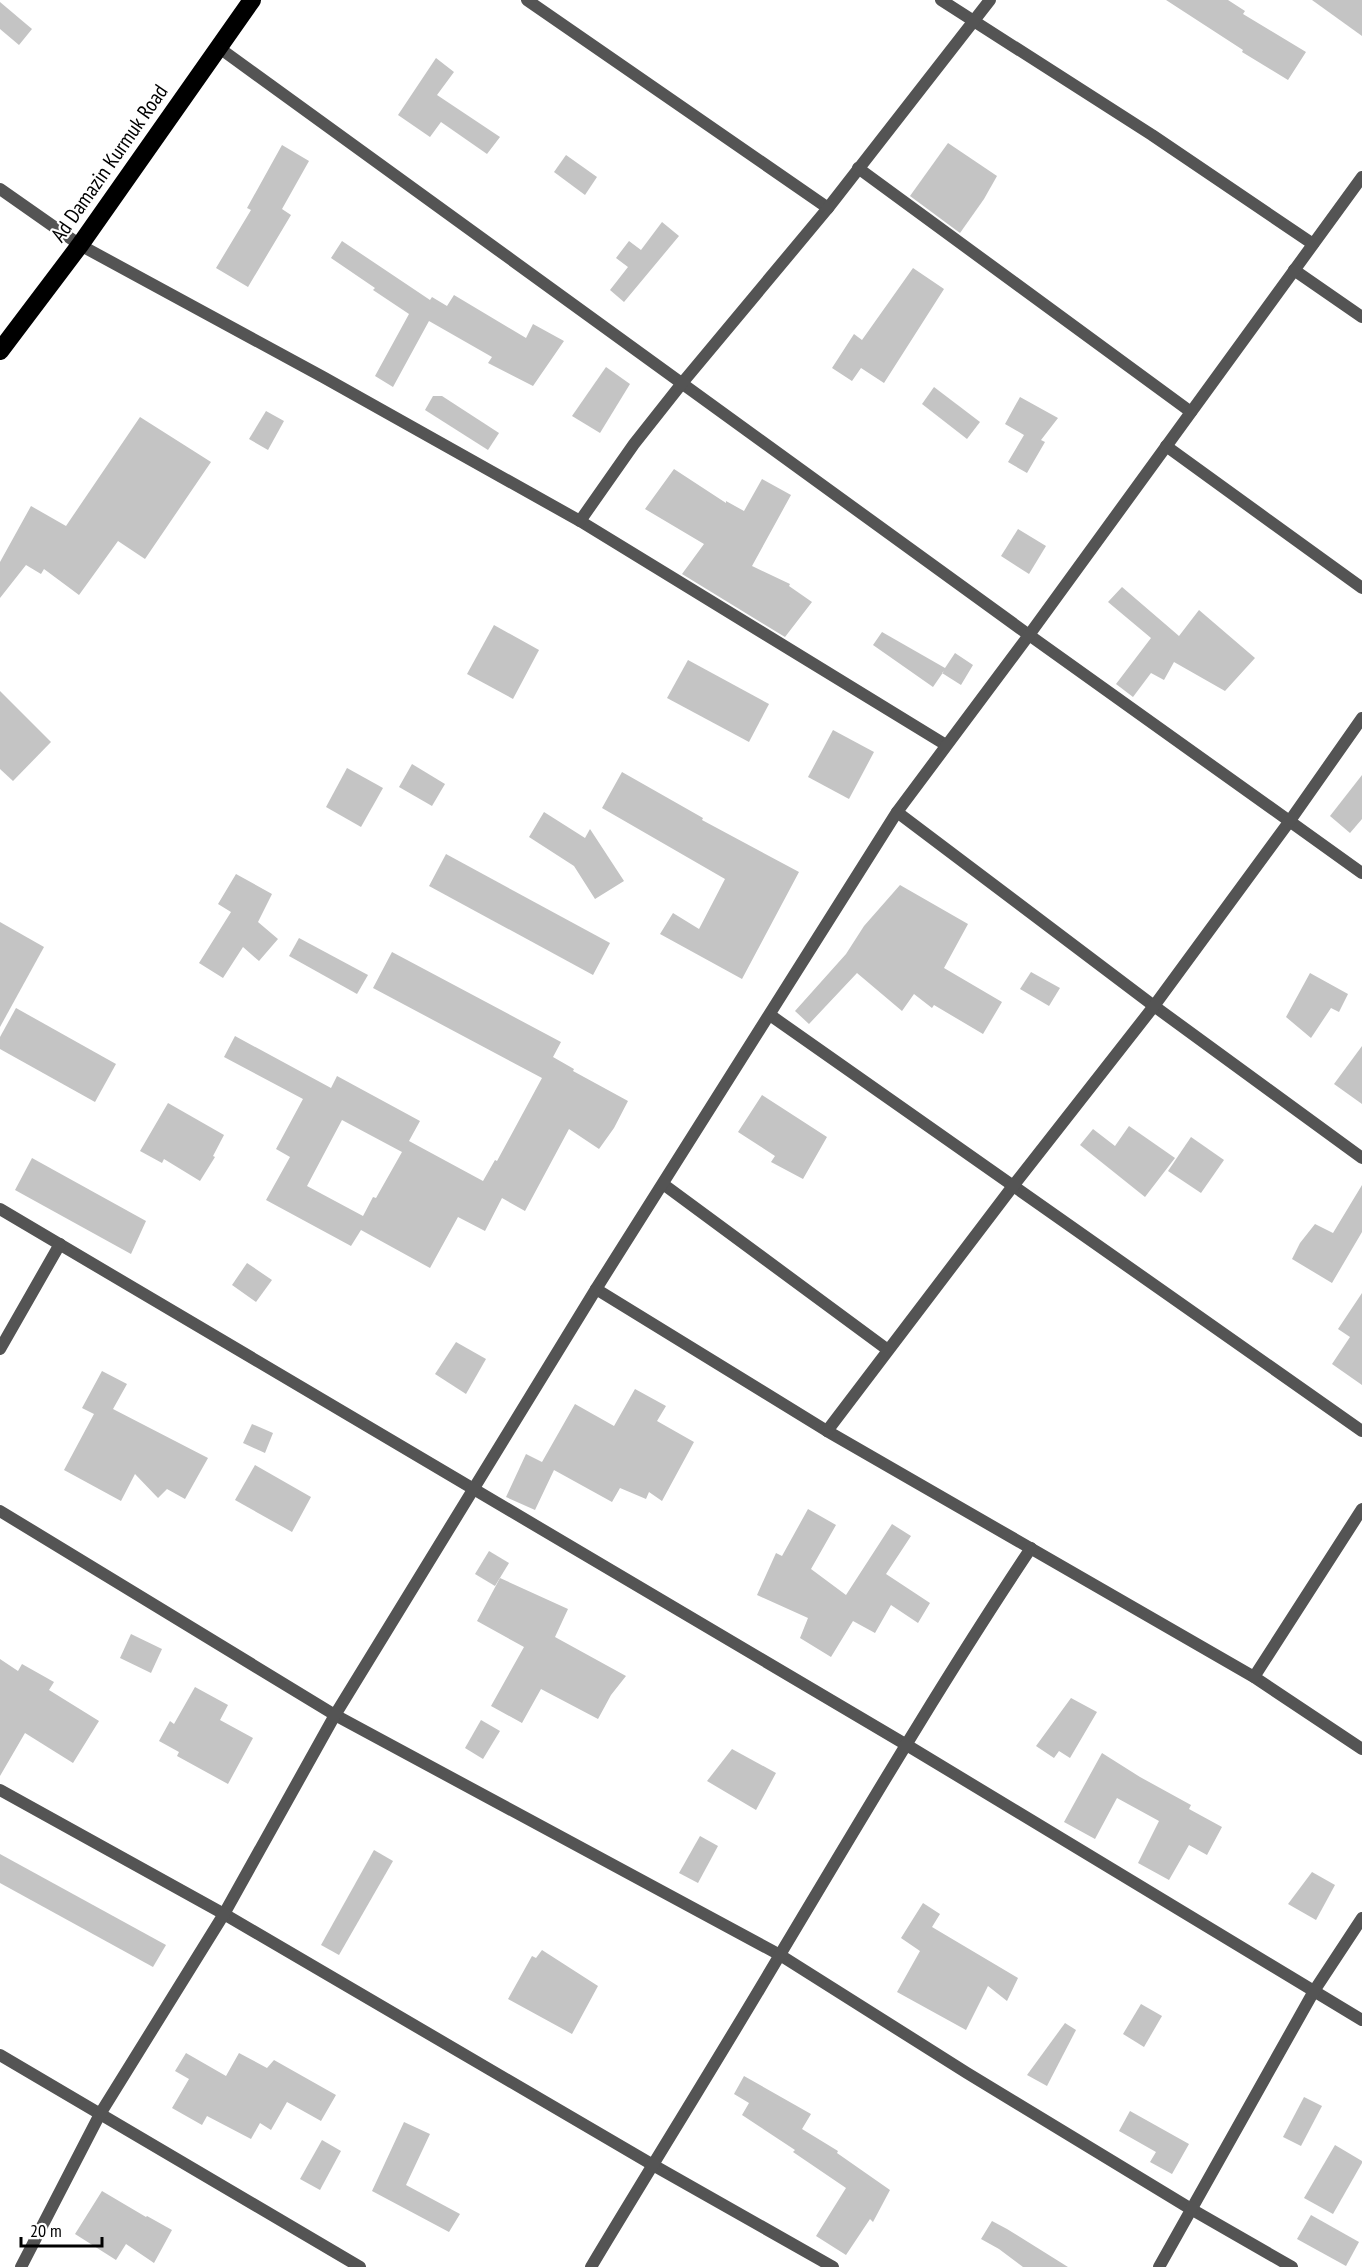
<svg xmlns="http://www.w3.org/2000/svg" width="1362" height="2267" font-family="'PT Sans Narrow',sans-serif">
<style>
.building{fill:#c4c4c4;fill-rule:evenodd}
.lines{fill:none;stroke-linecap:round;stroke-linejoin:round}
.street{stroke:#545454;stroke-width:12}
.highway{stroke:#000;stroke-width:18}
.labels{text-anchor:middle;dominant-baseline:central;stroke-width:4.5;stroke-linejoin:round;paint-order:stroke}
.street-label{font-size:21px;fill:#000;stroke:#fff}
</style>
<rect width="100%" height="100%" fill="#fff"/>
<g class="building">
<path d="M 1166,0 L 1228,0 L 1245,11 L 1243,14 L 1306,52 L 1288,80 L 1242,52 L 1243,50 Z"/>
<path d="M 1312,0 L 1362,0 L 1362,36 Z"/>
<path d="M 0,2 L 32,29 L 19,45 L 0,29 Z"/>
<path d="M 436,58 L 454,72 L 437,95 L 500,137 L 487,154 L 441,122 L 430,137 L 398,115 Z"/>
<path d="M 948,143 L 997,176 L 984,199 L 960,233 L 910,196 Z"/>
<path d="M 282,145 L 309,161 L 282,209 L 291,215 L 248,287 L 216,268 L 251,210 L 247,208 Z"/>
<path d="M 566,155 L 597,177 L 585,195 L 554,172 Z"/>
<path d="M 662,222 L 679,236 L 624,302 L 610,290 L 628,267 L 616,258 L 629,241 L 641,250 Z"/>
<path d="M 342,241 L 430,300 L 432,297 L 447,306 L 454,295 L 526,338 L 533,324 L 564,341 L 533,386 L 488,363 L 492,357 L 429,321 L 393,387 L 375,376 L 409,314 L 373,290 L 375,288 L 331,258 Z"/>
<path d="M 913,268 L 944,289 L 884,383 L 861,368 L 852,381 L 832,368 L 854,334 L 862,340 Z"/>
<path d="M 606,367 L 630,384 L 600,433 L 572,416 Z"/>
<path d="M 934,387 L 980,422 L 967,439 L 922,404 Z"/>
<path d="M 433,396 L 442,396 L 499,433 L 488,450 L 425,410 Z"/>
<path d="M 1020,397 L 1058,418 L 1041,440 L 1045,442 L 1027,473 L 1008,462 L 1024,435 L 1005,424 Z"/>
<path d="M 266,411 L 284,421 L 268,450 L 249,439 Z"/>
<path d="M 140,417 L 211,462 L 145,559 L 118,541 L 79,595 L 44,569 L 41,574 L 26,565 L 0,598 L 0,562 L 31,506 L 66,526 Z"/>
<path d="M 674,469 L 726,503 L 726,501 L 744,511 L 762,479 L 791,495 L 752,566 L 790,584 L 789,586 L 812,602 L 785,637 L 682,574 L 704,544 L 645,509 Z"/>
<path d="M 1018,529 L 1046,546 L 1029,574 L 1001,556 Z"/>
<path d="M 1122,587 L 1179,636 L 1199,610 L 1255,658 L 1225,691 L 1174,662 L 1164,680 L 1151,673 L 1133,697 L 1116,684 L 1151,638 L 1108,602 Z"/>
<path d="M 494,625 L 539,650 L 513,699 L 467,674 Z"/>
<path d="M 882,632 L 945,668 L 955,653 L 973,665 L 961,685 L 942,673 L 944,671 L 933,687 L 873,645 Z"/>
<path d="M 688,660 L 769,704 L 749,742 L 667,698 Z"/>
<path d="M 0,691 L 51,742 L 13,781 L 0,769 Z"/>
<path d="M 833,730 L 874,752 L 849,799 L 808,777 Z"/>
<path d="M 412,764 L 445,784 L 432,806 L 399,787 Z"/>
<path d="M 347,768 L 383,788 L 361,827 L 326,807 Z"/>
<path d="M 622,772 L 703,818 L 702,820 L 799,872 L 742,979 L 660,934 L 673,913 L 699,929 L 725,879 L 602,808 Z"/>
<path d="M 1362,775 L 1362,819 L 1350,833 L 1330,816 Z"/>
<path d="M 544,812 L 585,838 L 590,829 L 624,881 L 595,899 L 574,866 L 529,837 Z"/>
<path d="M 446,854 L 610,943 L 593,975 L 429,886 Z"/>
<path d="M 236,874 L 272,894 L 258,922 L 278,939 L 259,961 L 243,947 L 223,978 L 199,963 L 231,912 L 218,904 Z"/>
<path d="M 900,885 L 968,924 L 944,968 L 1002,1002 L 983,1034 L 934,1005 L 932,1008 L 914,994 L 902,1011 L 857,973 L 809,1024 L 795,1011 L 846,954 L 864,926 Z"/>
<path d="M 0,922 L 44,947 L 0,1027 Z"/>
<path d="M 299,938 L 368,975 L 357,994 L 289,956 Z"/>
<path d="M 392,952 L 561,1042 L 553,1057 L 574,1069 L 573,1071 L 628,1101 L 614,1128 L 599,1149 L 569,1129 L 525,1211 L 502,1198 L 485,1231 L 458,1217 L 430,1268 L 361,1230 L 351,1246 L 266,1200 L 290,1157 L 276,1149 L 303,1099 L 224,1057 L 235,1036 L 331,1088 L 337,1076 L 420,1121 L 409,1141 L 483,1181 L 495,1160 L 497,1161 L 542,1078 L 373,988 ZM 342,1120 L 402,1152 L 376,1198 L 373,1197 L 363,1216 L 307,1186 Z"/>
<path d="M 1031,972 L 1060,988 L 1049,1006 L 1020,989 Z"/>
<path d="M 1310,973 L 1348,994 L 1339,1012 L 1331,1008 L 1311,1038 L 1286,1017 Z"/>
<path d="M 16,1008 L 116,1064 L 95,1102 L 0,1049 L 0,1037 Z"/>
<path d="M 1362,1046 L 1362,1104 L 1334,1084 Z"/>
<path d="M 762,1095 L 827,1137 L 803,1179 L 771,1162 L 775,1156 L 738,1132 Z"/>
<path d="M 168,1103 L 224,1135 L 213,1156 L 215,1157 L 200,1181 L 164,1159 L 162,1163 L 140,1151 Z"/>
<path d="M 1129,1126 L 1175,1158 L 1145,1197 L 1080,1145 L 1093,1129 L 1115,1146 Z"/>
<path d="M 1191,1137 L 1224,1160 L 1201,1193 L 1168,1171 Z"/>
<path d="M 32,1158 L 146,1221 L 131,1254 L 15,1190 Z"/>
<path d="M 1362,1185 L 1362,1232 L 1332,1283 L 1292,1259 L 1300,1243 L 1315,1224 L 1333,1233 Z"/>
<path d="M 247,1263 L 272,1280 L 256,1302 L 232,1285 Z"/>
<path d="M 1362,1293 L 1362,1385 L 1332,1364 L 1350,1337 L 1338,1329 Z"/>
<path d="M 456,1342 L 486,1359 L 466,1394 L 435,1374 Z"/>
<path d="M 102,1371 L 127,1384 L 113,1409 L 208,1458 L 185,1499 L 167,1489 L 158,1498 L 135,1474 L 121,1501 L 64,1470 L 94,1414 L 82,1408 Z"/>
<path d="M 635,1389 L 666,1406 L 657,1421 L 694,1442 L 662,1501 L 649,1492 L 646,1499 L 620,1488 L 612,1502 L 554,1470 L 535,1510 L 506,1497 L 526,1454 L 542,1462 L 575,1404 L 614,1426 Z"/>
<path d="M 252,1424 L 273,1433 L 265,1453 L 243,1443 Z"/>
<path d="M 255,1465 L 311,1497 L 292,1532 L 235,1500 Z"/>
<path d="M 808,1509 L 836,1525 L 811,1569 L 846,1595 L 892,1524 L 911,1536 L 886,1574 L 930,1603 L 918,1623 L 891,1605 L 875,1633 L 853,1621 L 831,1657 L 800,1638 L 808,1618 L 757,1595 L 776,1553 L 782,1556 Z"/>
<path d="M 489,1551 L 509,1563 L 495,1586 L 475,1574 Z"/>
<path d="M 500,1578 L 568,1609 L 555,1637 L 626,1676 L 611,1695 L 598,1719 L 541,1689 L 522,1723 L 491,1706 L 524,1647 L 477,1621 Z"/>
<path d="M 131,1634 L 162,1649 L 151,1673 L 120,1658 Z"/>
<path d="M 0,1659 L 18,1671 L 22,1664 L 54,1682 L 49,1690 L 99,1721 L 73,1763 L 25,1733 L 0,1776 Z"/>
<path d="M 195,1687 L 228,1705 L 220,1720 L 253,1738 L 228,1784 L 177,1756 L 179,1752 L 159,1741 L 170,1721 L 174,1724 Z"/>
<path d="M 1071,1698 L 1097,1712 L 1070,1758 L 1059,1751 L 1054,1758 L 1036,1746 Z"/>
<path d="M 481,1720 L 500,1731 L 483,1759 L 465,1748 Z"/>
<path d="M 732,1749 L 776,1773 L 756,1810 L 707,1781 Z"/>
<path d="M 1102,1753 L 1140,1777 L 1191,1805 L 1189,1809 L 1222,1827 L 1207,1855 L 1189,1845 L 1169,1880 L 1138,1863 L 1159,1821 L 1117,1798 L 1095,1839 L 1064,1822 Z"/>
<path d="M 700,1836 L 718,1846 L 698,1883 L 679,1873 Z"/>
<path d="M 374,1850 L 393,1861 L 339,1955 L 321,1945 Z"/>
<path d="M 0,1854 L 166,1945 L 153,1967 L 0,1883 Z"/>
<path d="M 1312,1872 L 1335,1885 L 1316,1920 L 1288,1904 Z"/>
<path d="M 923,1903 L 940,1914 L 932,1927 L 1018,1978 L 1007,2001 L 988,1986 L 966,2030 L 897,1992 L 920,1951 L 901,1938 Z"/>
<path d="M 542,1950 L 598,1986 L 572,2034 L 508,1999 L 532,1956 L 536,1958 Z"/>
<path d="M 1141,2004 L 1162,2016 L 1144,2047 L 1123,2034 Z"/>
<path d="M 1065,2023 L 1076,2030 L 1047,2086 L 1027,2075 Z"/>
<path d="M 186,2053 L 226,2076 L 239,2053 L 267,2068 L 274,2060 L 336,2095 L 321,2121 L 287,2102 L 271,2130 L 260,2123 L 251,2139 L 207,2116 L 202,2125 L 172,2108 L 189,2079 L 175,2071 Z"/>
<path d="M 744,2076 L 811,2114 L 802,2129 L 838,2151 L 837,2153 L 890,2190 L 873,2222 L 870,2219 L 846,2255 L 816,2236 L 846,2188 L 793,2152 L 795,2150 L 742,2115 L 749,2103 L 734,2094 Z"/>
<path d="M 1304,2097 L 1322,2106 L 1301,2146 L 1283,2137 Z"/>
<path d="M 1130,2111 L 1189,2144 L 1172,2174 L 1150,2162 L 1156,2152 L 1119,2131 Z"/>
<path d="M 404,2122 L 430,2134 L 406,2185 L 460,2214 L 449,2232 L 372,2191 Z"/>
<path d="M 322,2140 L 341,2151 L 320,2190 L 300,2179 Z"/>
<path d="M 1335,2145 L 1362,2161 L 1362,2163 L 1333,2214 L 1304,2198 Z"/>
<path d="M 102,2191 L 146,2217 L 147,2216 L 172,2230 L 154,2263 L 126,2244 L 116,2260 L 75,2234 Z"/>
<path d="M 1311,2215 L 1359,2242 L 1346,2266 L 1297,2239 Z"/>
<path d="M 992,2221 L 1007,2229 L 1068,2267 L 1023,2267 L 999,2249 L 981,2239 Z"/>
</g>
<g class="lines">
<g class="street">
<path d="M 527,0 L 828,208"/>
<path d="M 941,0 L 1152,135 L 1313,244"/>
<path d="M 218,47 L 1029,635 L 1362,873"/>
<path d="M 858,168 L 1191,412"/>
<path d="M 0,189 L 80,245 L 323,377 L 580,521 L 946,745"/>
<path d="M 1294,270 L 1362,317"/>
<path d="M 1166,446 L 1362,588"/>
<path d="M 580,521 L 634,444 L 683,382 L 828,208 L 990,0"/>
<path d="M 897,812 L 1154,1006 L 1362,1158"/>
<path d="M 770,1015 L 1362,1431"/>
<path d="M 663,1184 L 888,1350"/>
<path d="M 0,1209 L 905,1744 L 1362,2020"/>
<path d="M 596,1289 L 827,1431 L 1254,1677 L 1362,1749"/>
<path d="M 0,1349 L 60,1244"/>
<path d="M 827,1431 L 1013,1186 L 1154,1006 L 1289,822 L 1362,718"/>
<path d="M 0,1511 L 335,1715 L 780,1955 L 967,2073 L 1191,2209 L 1292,2267"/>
<path d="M 1254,1677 L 1362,1509"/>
<path d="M 0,1790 L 224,1914 L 653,2165 L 833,2267"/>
<path d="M 0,2055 L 360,2267"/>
<path d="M 21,2267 L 100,2114 L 224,1914 L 335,1715 L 596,1289 L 897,812 L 1029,635 L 1362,177"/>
<path d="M 591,2267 C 654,2162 719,2058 781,1953 C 863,1816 943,1680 1031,1548"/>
<path d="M 1159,2267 L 1314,1991 L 1362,1918"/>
</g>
<path class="highway" d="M 0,351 L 80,245 L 252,0"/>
</g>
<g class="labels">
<g class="street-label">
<text transform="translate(109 163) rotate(-55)">Ad Damazin Kurmuk Road</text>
</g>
</g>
<path d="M21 2237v9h81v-9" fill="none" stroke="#000000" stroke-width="3"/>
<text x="30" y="2237" font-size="18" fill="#000000" stroke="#ffffff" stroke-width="4.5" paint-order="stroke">20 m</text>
</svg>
